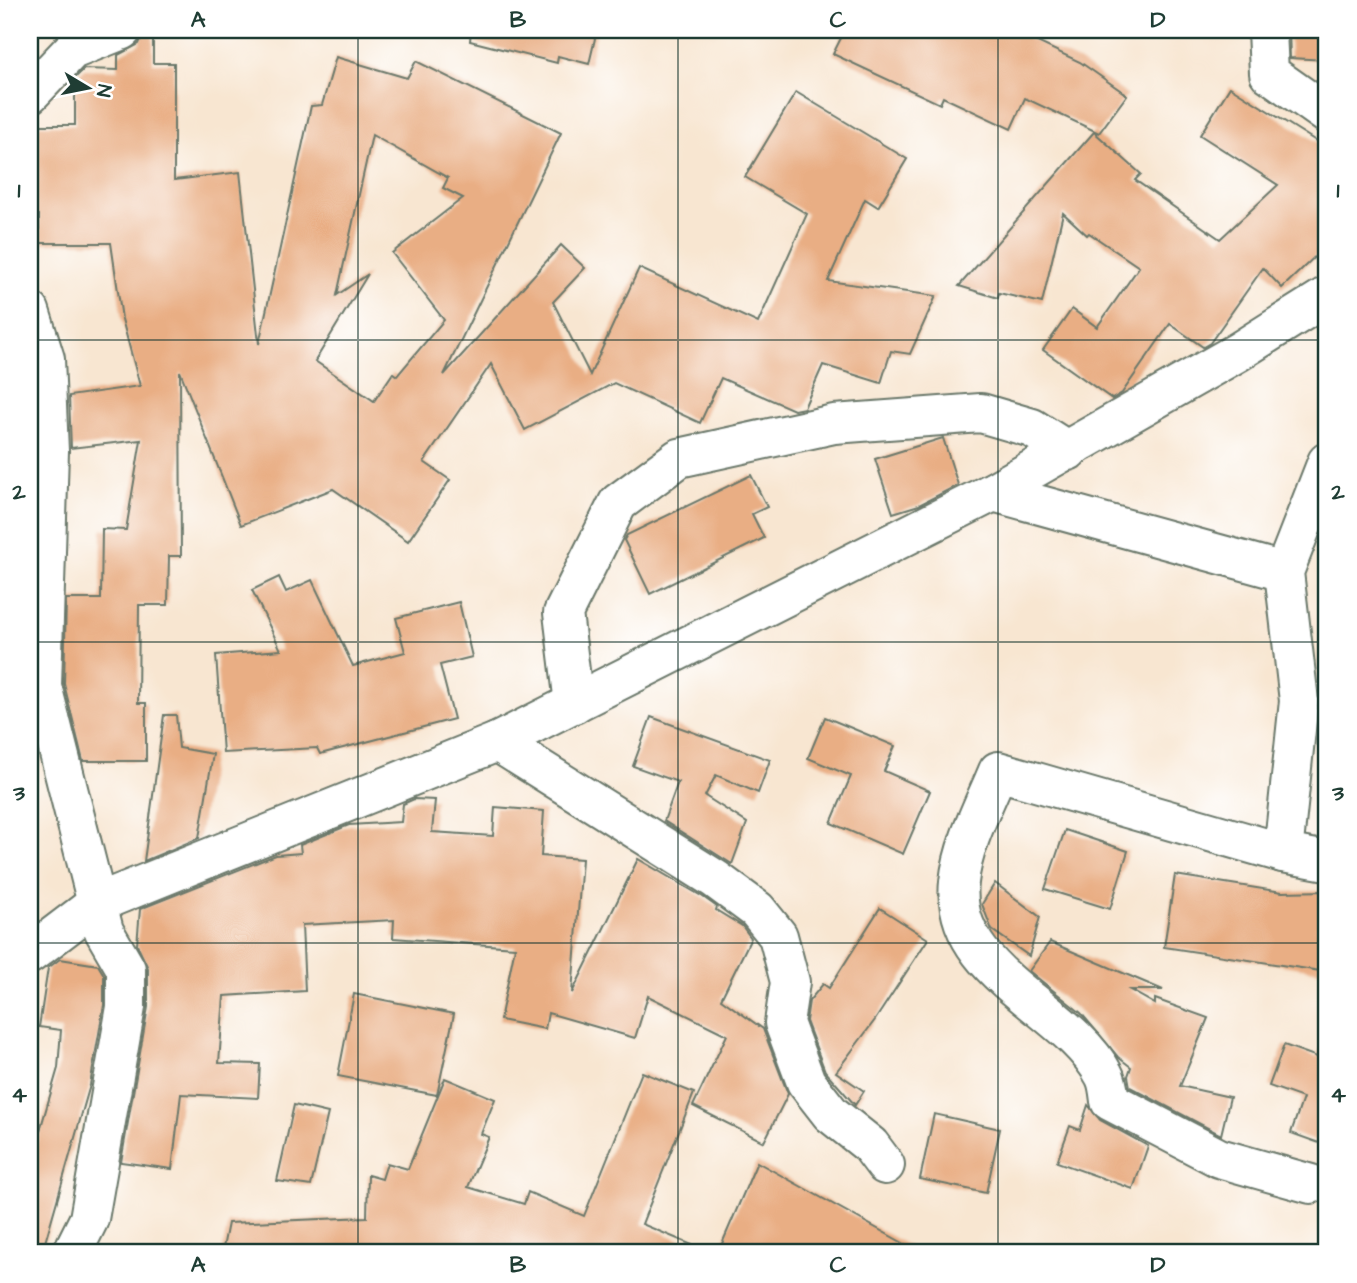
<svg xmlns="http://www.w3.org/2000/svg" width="1357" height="1283" font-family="'Architects Daughter',sans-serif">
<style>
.building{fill:#e9ae84;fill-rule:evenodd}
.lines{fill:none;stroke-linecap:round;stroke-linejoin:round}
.minor-casing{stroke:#6b786b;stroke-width:42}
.minor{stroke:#fff;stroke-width:38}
.grid{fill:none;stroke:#1f3d34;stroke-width:2;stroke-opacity:0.55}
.neatline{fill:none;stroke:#1f3d34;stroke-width:2.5}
.grid-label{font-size:23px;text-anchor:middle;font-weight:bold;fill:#1f3d34}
</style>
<rect width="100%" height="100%" fill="#fff"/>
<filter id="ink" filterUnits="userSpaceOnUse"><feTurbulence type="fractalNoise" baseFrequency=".0143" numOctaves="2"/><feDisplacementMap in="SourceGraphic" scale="14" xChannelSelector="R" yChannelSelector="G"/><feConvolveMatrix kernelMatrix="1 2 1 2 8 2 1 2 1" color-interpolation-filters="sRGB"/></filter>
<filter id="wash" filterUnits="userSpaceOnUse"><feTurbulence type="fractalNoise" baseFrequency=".00686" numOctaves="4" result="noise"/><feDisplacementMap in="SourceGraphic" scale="28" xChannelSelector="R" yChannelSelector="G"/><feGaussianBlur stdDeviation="1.57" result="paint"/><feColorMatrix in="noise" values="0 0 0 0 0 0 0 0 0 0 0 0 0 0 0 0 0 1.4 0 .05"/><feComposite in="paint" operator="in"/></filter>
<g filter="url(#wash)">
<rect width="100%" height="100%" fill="#f8e6d1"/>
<g id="blocks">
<g class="building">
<path d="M 471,30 L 597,30 L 589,64 L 558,56 L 557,63 L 470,41 Z"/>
<path d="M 845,30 L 1012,30 L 1080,62 L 1127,95 L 1099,133 L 1025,98 L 1011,129 L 943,97 L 940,104 L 833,54 Z"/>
<path d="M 1289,30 L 1327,30 L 1327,60 L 1290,58 Z"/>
<path d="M 143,35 L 153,36 L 153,63 L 174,63 L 174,180 L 240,172 L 259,344 L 311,106 L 322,105 L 336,57 L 407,78 L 416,61 L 561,133 L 444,375 L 561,245 L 585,268 L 553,302 L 590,375 L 639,268 L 758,323 L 807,214 L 745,177 L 796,92 L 907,159 L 878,207 L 865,199 L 828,281 L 936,296 L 910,354 L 891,351 L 881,383 L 823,365 L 804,408 L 794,410 L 721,378 L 700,423 L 614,383 L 525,430 L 491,364 L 424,462 L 450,480 L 408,541 L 333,489 L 241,525 L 180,371 L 181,556 L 169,556 L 168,605 L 139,605 L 138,703 L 146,703 L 146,761 L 83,761 L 64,684 L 66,599 L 101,599 L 102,529 L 126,530 L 141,440 L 71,448 L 69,396 L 140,386 L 122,319 L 111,243 L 39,243 L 39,215 L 30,215 L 30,125 L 75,125 L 75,78 L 84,69 L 118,70 L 118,55 L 139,44 ZM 372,135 L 448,178 L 443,188 L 463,198 L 392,253 L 444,320 L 397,376 L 393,373 L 374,401 L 315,361 L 368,274 L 337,295 Z"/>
<path d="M 1230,87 L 1327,148 L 1327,245 L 1282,288 L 1263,268 L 1210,343 L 1203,347 L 1170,324 L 1122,393 L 1112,399 L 1043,350 L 1072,309 L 1097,327 L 1139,267 L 1089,233 L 1087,235 L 1063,213 L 1042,303 L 999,293 L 998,298 L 959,286 L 1094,132 L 1141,174 L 1135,180 L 1220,239 L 1278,185 L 1200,135 Z"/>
<path d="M 943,438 L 958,485 L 919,505 L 893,513 L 875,459 Z"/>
<path d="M 751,475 L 767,507 L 752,514 L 764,538 L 650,594 L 624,540 L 627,535 Z"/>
<path d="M 279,577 L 286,592 L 312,580 L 353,666 L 405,652 L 396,618 L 459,602 L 472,657 L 440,665 L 454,719 L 320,754 L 317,748 L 223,753 L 216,655 L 281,650 L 252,590 Z"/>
<path d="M 164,715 L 176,715 L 179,748 L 213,754 L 199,838 L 144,861 Z"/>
<path d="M 651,717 L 770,760 L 758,793 L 716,775 L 705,796 L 747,823 L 732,864 L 664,821 L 678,782 L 633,766 Z"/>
<path d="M 825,717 L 895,746 L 884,771 L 930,791 L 903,854 L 831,823 L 851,776 L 808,758 Z"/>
<path d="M 414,799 L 435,800 L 432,832 L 493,836 L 495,807 L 544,811 L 541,856 L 582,859 L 572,993 L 638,859 L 703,897 L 717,907 L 716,910 L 742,926 L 751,938 L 721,999 L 763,1029 L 788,1094 L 764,1142 L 693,1106 L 727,1035 L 648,996 L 635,1038 L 548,1013 L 545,1029 L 500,1020 L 515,947 L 393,938 L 394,920 L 302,925 L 305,991 L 224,996 L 219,1063 L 260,1064 L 258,1098 L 181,1094 L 172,1169 L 121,1162 L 148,1007 L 148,968 L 137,945 L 140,909 L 276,855 L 301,853 L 300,845 L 349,825 L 401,822 L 403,804 Z"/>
<path d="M 1065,830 L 1128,851 L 1110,909 L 1045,889 Z"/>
<path d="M 1175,875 L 1282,892 L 1327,891 L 1327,972 L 1164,947 Z"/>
<path d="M 995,883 L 1040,917 L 1029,956 L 992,930 L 982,904 Z"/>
<path d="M 880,908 L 928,939 L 875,1020 L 836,1072 L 864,1091 L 855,1105 L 825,1071 L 806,1021 L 809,1001 L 823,984 L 829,988 Z"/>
<path d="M 1050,942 L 1163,990 L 1130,990 L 1155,1004 L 1155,999 L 1208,1018 L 1180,1086 L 1230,1097 L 1221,1135 L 1130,1087 L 1128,1076 L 1131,1067 L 1118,1057 L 1081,1013 L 1029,971 Z"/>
<path d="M 60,959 L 98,965 L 104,975 L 104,1005 L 90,1085 L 42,1253 L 30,1253 L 30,1165 L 58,1068 L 61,1030 L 39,1027 L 48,968 Z"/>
<path d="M 354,994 L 454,1014 L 437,1095 L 338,1076 Z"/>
<path d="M 1322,1043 L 1327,1044 L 1327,1120 L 1319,1143 L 1291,1133 L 1303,1098 L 1269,1086 L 1284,1045 L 1317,1057 Z"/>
<path d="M 642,1072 L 694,1093 L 642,1224 L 711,1253 L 222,1253 L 228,1223 L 367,1217 L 368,1175 L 382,1179 L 387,1163 L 408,1169 L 445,1078 L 495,1099 L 481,1134 L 489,1137 L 468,1187 L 524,1204 L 528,1192 L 584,1216 Z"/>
<path d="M 294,1105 L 328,1113 L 311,1186 L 277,1181 Z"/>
<path d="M 1088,1105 L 1100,1120 L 1148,1146 L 1133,1189 L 1057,1162 L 1070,1126 L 1080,1130 Z"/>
<path d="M 934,1114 L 1000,1129 L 986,1193 L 920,1179 Z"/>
<path d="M 757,1162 L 921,1253 L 718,1253 Z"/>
</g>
</g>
</g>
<g filter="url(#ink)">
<use href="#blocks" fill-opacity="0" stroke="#6b786b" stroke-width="2"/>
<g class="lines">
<g class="minor-casing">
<g id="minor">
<path d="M 1267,30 L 1269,73 L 1327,114"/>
<path d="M 30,94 L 72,50 L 122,30"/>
<path d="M 30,311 L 45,359 L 49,451 L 42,686 L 104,931 L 126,969 L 126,1007 L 89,1219 L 72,1253"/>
<path d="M 993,492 L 1284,572"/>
<path d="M 574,704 L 563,613 L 618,503 L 679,458 L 834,424 L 981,413 L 1032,428 L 1068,451"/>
<path d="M 497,742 L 715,879 L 757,910 L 778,936 L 790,982 L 784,1023 L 806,1082 L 831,1114 L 870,1145 L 885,1165"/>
<path d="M 1283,853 L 1327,861"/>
<path d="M 30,954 L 97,903 L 497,742 L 993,492 L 1238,352 L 1327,296"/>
<path d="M 1311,1184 L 1219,1158 L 1110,1101 C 1109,1093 1108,1082 1104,1075 C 1069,1007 949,973 959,882 C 963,844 984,805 998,771 L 1283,853 L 1299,701 L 1284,572 L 1327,462"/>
</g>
</g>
<use href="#minor" class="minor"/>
</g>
</g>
<path class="grid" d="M 358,30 L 358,1253M 678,30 L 678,1253M 998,30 L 998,1253M 30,340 L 1327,340M 30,642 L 1327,642M 30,943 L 1327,943"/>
<rect width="1357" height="1283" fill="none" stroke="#fff" stroke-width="77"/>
<g transform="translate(88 88) rotate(100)" stroke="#ffffff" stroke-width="5" paint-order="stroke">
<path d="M0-5L12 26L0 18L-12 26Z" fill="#1f3d34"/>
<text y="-10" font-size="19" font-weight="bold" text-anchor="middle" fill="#1f3d34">N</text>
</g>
<rect x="38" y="38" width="1280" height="1206" class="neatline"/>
<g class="grid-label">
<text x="198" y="27">A</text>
<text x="518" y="27">B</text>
<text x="838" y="27">C</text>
<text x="1158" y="27">D</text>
<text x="19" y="197">1</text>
<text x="1338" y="197">1</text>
<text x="19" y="499">2</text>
<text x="1338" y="499">2</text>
<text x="19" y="800">3</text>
<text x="1338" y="800">3</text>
<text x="19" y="1102">4</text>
<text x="1338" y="1102">4</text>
<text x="198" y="1272">A</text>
<text x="518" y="1272">B</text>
<text x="838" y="1272">C</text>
<text x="1158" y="1272">D</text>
</g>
</svg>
